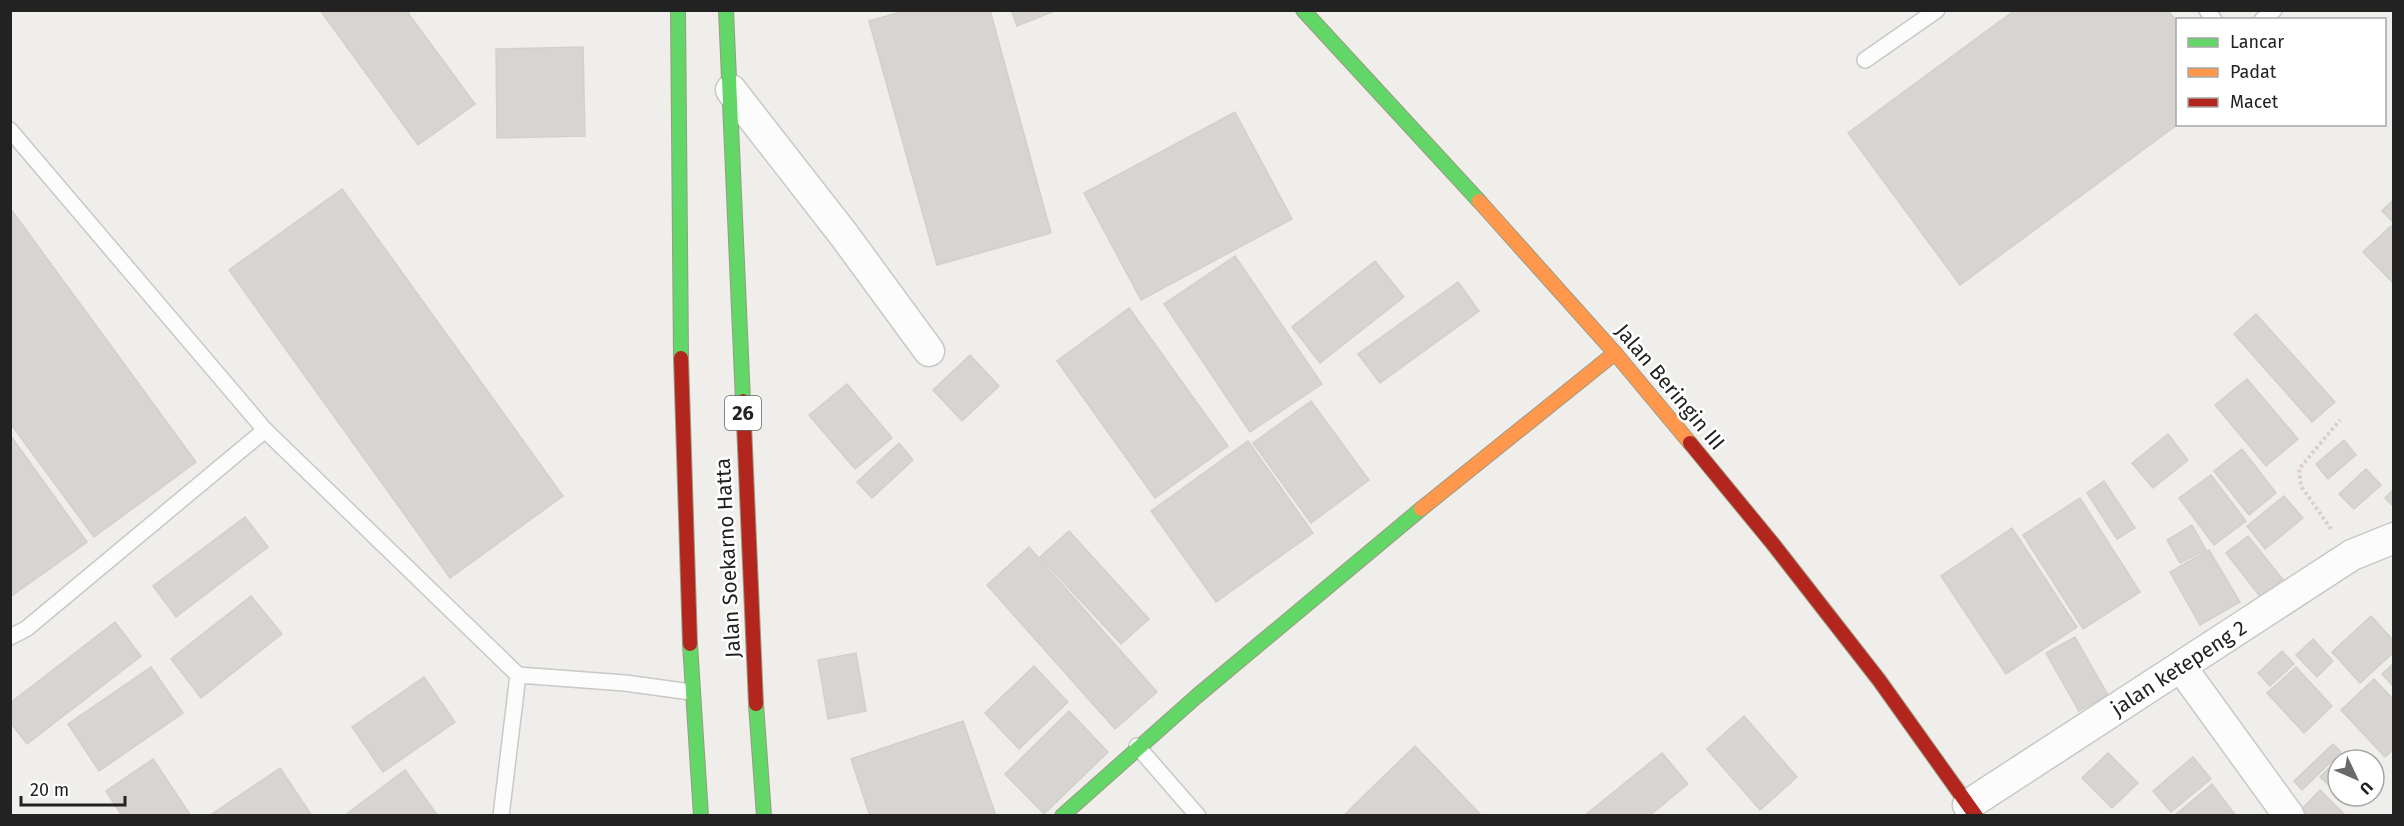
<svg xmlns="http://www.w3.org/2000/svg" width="2404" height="826" font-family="'Fira Sans',sans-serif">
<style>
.building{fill:#d7d4d2;stroke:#d3d0cc;stroke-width:1.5}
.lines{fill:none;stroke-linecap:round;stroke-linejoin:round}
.lane-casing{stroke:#c9c8c7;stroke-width:18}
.street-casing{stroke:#c9c8c7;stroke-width:33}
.fast-casing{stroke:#999a82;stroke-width:16}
.slow-casing{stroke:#999a82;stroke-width:16}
.jam-casing{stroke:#999a82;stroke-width:16}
.path{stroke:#dccecd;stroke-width:4;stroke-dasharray:3 3;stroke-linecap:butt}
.lane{stroke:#fdfcfc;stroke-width:15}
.street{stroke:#fdfcfc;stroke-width:30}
.fast{stroke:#63d668;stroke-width:14}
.slow{stroke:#ff974d;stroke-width:14}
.jam{stroke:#b3261e;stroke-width:14}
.labels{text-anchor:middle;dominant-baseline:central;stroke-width:5;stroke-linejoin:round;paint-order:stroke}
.shield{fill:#fff;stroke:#646464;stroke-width:1.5}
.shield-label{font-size:20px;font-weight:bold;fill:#222}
.street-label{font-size:21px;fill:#222;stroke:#fff}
</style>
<rect width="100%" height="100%" fill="#f0eeeb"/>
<g class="building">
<path d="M 320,10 L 412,10 L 408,13 L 475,104 L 418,145 Z"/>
<path d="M 908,10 L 990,10 L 1051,233 L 937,265 L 869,21 Z"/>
<path d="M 1011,10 L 1057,10 L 1017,26 Z"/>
<path d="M 2015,10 L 2168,10 L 2178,23 L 2178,124 L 1960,285 L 1848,133 Z"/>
<path d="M 583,47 L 585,136 L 497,138 L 496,49 Z"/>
<path d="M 1235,112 L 1292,219 L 1141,300 L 1084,193 Z"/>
<path d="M 342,189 L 563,496 L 450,578 L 229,270 Z"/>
<path d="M 2394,199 L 2394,223 L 2382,211 Z"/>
<path d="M 10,208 L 196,462 L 94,537 L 10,423 Z"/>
<path d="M 2391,226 L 2394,228 L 2394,284 L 2363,252 Z"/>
<path d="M 1235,256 L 1322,384 L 1250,432 L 1164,304 Z"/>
<path d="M 1375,261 L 1404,297 L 1320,363 L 1292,327 Z"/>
<path d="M 1458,282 L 1479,311 L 1380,383 L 1358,354 Z"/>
<path d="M 1129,308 L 1228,446 L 1155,498 L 1057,361 Z"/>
<path d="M 2256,314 L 2335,402 L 2312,422 L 2234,334 Z"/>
<path d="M 970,355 L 999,386 L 962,421 L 933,390 Z"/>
<path d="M 2247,379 L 2298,439 L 2266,466 L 2215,405 Z"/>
<path d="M 847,384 L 892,438 L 855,469 L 809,415 Z"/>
<path d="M 1311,401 L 1369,480 L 1311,523 L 1253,443 Z"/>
<path d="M 2168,434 L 2188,460 L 2153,488 L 2132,463 Z"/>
<path d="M 10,435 L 87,542 L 10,597 Z"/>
<path d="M 2344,440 L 2356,455 L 2328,479 L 2316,464 Z"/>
<path d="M 1248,441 L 1313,533 L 1216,602 L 1151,511 Z"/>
<path d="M 899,443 L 913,460 L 872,498 L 857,482 Z"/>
<path d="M 2242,449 L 2276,493 L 2249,515 L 2214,471 Z"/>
<path d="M 2366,469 L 2381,485 L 2354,509 L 2339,494 Z"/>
<path d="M 2211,475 L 2246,521 L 2214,545 L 2179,498 Z"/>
<path d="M 2104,481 L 2135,528 L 2117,539 L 2087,493 Z"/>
<path d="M 2394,489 L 2394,507 L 2385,498 Z"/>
<path d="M 2284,496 L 2303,518 L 2265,549 L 2247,526 Z"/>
<path d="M 2080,498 L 2140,592 L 2083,629 L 2023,535 Z"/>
<path d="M 245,517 L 268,547 L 176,617 L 153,586 Z"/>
<path d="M 2192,525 L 2206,550 L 2180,563 L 2167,540 Z"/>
<path d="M 2012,528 L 2077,627 L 2006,674 L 1941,576 Z"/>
<path d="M 1069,531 L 1149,619 L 1121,644 L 1040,557 Z"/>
<path d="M 2248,536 L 2284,581 L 2262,599 L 2226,553 Z"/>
<path d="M 1029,547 L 1157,692 L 1115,729 L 987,585 Z"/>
<path d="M 2209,550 L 2240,602 L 2200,625 L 2170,572 Z"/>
<path d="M 251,596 L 282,634 L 201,698 L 171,659 Z"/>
<path d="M 2371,616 L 2394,641 L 2394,652 L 2360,683 L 2332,652 Z"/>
<path d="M 115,622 L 141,656 L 27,744 L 10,722 L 10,703 Z"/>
<path d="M 2075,637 L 2108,695 L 2079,711 L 2046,653 Z"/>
<path d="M 2313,639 L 2333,661 L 2317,677 L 2296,655 Z"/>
<path d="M 2282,651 L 2294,664 L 2270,686 L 2258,673 Z"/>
<path d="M 856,653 L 866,711 L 828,719 L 818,660 Z"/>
<path d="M 2394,663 L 2394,687 L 2382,674 Z"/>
<path d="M 1034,666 L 1068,702 L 1019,749 L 985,713 Z"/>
<path d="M 151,667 L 183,713 L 99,771 L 68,724 Z"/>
<path d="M 2296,667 L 2332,706 L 2304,733 L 2267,693 Z"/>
<path d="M 424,677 L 455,722 L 383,772 L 352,727 Z"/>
<path d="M 2374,679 L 2394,700 L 2394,749 L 2385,757 L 2341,710 Z"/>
<path d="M 1069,711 L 1108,752 L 1044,814 L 1005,774 Z"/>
<path d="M 1744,716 L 1797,777 L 1760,810 L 1707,749 Z"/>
<path d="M 963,721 L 996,816 L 870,816 L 851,759 Z"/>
<path d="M 2333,744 L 2341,752 L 2302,790 L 2294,781 Z"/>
<path d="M 1415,746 L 1482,816 L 1343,816 Z"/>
<path d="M 1662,753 L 1688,784 L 1649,816 L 1584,816 Z"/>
<path d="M 2108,753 L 2138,783 L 2112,808 L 2082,778 Z"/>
<path d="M 2343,754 L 2348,760 L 2338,760 L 2337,793 L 2320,777 Z"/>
<path d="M 2193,757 L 2211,779 L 2171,812 L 2153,791 Z"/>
<path d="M 153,759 L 191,816 L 122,816 L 106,791 Z"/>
<path d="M 280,768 L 312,816 L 209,816 Z"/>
<path d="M 405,770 L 438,816 L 344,816 Z"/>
<path d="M 2212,784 L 2236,816 L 2174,816 Z"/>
<path d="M 2320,790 L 2346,816 L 2305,816 L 2300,811 Z"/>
</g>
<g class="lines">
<g class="lane-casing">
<g id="lane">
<path d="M 2207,10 L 2214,20"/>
<path d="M 2262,20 L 2274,10"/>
<path d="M 1865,60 L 1937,10"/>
<path d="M 10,130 L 265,430"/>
<path d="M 10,637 L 26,629 L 265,430 L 518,675"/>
<path d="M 1137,746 L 1198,816"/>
<path d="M 501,816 L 518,675 L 625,683 L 691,692"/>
</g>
</g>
<g class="street-casing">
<g id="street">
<path d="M 731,90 L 844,235 L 929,351"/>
<path d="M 2181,667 L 2289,816"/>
<path d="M 1968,805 L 2352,555 L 2394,538"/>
</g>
</g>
<g class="fast-casing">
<g id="fast">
<path d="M 678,10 L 681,358"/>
<path d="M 726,10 L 743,401"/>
<path d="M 1303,10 L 1479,201"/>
<path d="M 690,644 L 701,816"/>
<path d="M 756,704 L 764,816"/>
<path d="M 1062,816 L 1197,696 L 1421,509"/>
</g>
</g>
<g class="slow-casing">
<g id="slow">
<path d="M 1479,201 L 1615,353 L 1690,443"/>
<path d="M 1421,509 L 1615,353"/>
</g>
</g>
<g class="jam-casing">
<g id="jam">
<path d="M 681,358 L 690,644"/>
<path d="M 743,401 L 756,704"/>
<path d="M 1690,443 L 1773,544 L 1879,680 L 1976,816"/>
</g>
</g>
<path class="path" d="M 2331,529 L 2301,486 L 2299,469 L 2340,420"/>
<use href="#lane" class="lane"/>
<use href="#street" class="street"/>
<use href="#fast" class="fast"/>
<use href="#slow" class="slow"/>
<use href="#jam" class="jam"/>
</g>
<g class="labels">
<rect class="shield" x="725" y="396" width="36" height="34" rx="4.5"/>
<g class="shield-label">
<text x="743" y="413">26</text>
</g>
<g class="street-label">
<text transform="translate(1670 387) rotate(50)">Jalan Beringin III</text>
<text transform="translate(728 558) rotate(-93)">Jalan Soekarno Hatta</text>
<text transform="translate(2179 668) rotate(-33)">jalan ketepeng 2</text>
</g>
</g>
<rect width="2404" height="826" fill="none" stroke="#222222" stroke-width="24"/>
<rect x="2176" y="18" width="210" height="108" fill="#ffffff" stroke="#a7a7a7" stroke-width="1.5"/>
<rect x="2188" y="38" width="30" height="9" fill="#63d668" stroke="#a7a7a7" stroke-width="1.5"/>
<text x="2230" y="48" font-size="18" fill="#222222">Lancar</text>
<rect x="2188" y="68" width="30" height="9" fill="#ff974d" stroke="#a7a7a7" stroke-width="1.5"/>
<text x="2230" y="78" font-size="18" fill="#222222">Padat</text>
<rect x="2188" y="98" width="30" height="9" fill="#b3261e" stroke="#a7a7a7" stroke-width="1.5"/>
<text x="2230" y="108" font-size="18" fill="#222222">Macet</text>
<g transform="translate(2356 778) rotate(134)"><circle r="28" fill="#ffffff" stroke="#a7a7a7" stroke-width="1.5"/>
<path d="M0-4.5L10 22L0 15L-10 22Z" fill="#6a6968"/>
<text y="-9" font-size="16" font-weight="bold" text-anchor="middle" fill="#222222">U</text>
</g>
<path d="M21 796v9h104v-9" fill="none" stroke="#222222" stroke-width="3"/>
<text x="30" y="796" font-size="18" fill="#222222" stroke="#ffffff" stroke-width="4.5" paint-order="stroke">20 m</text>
</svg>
